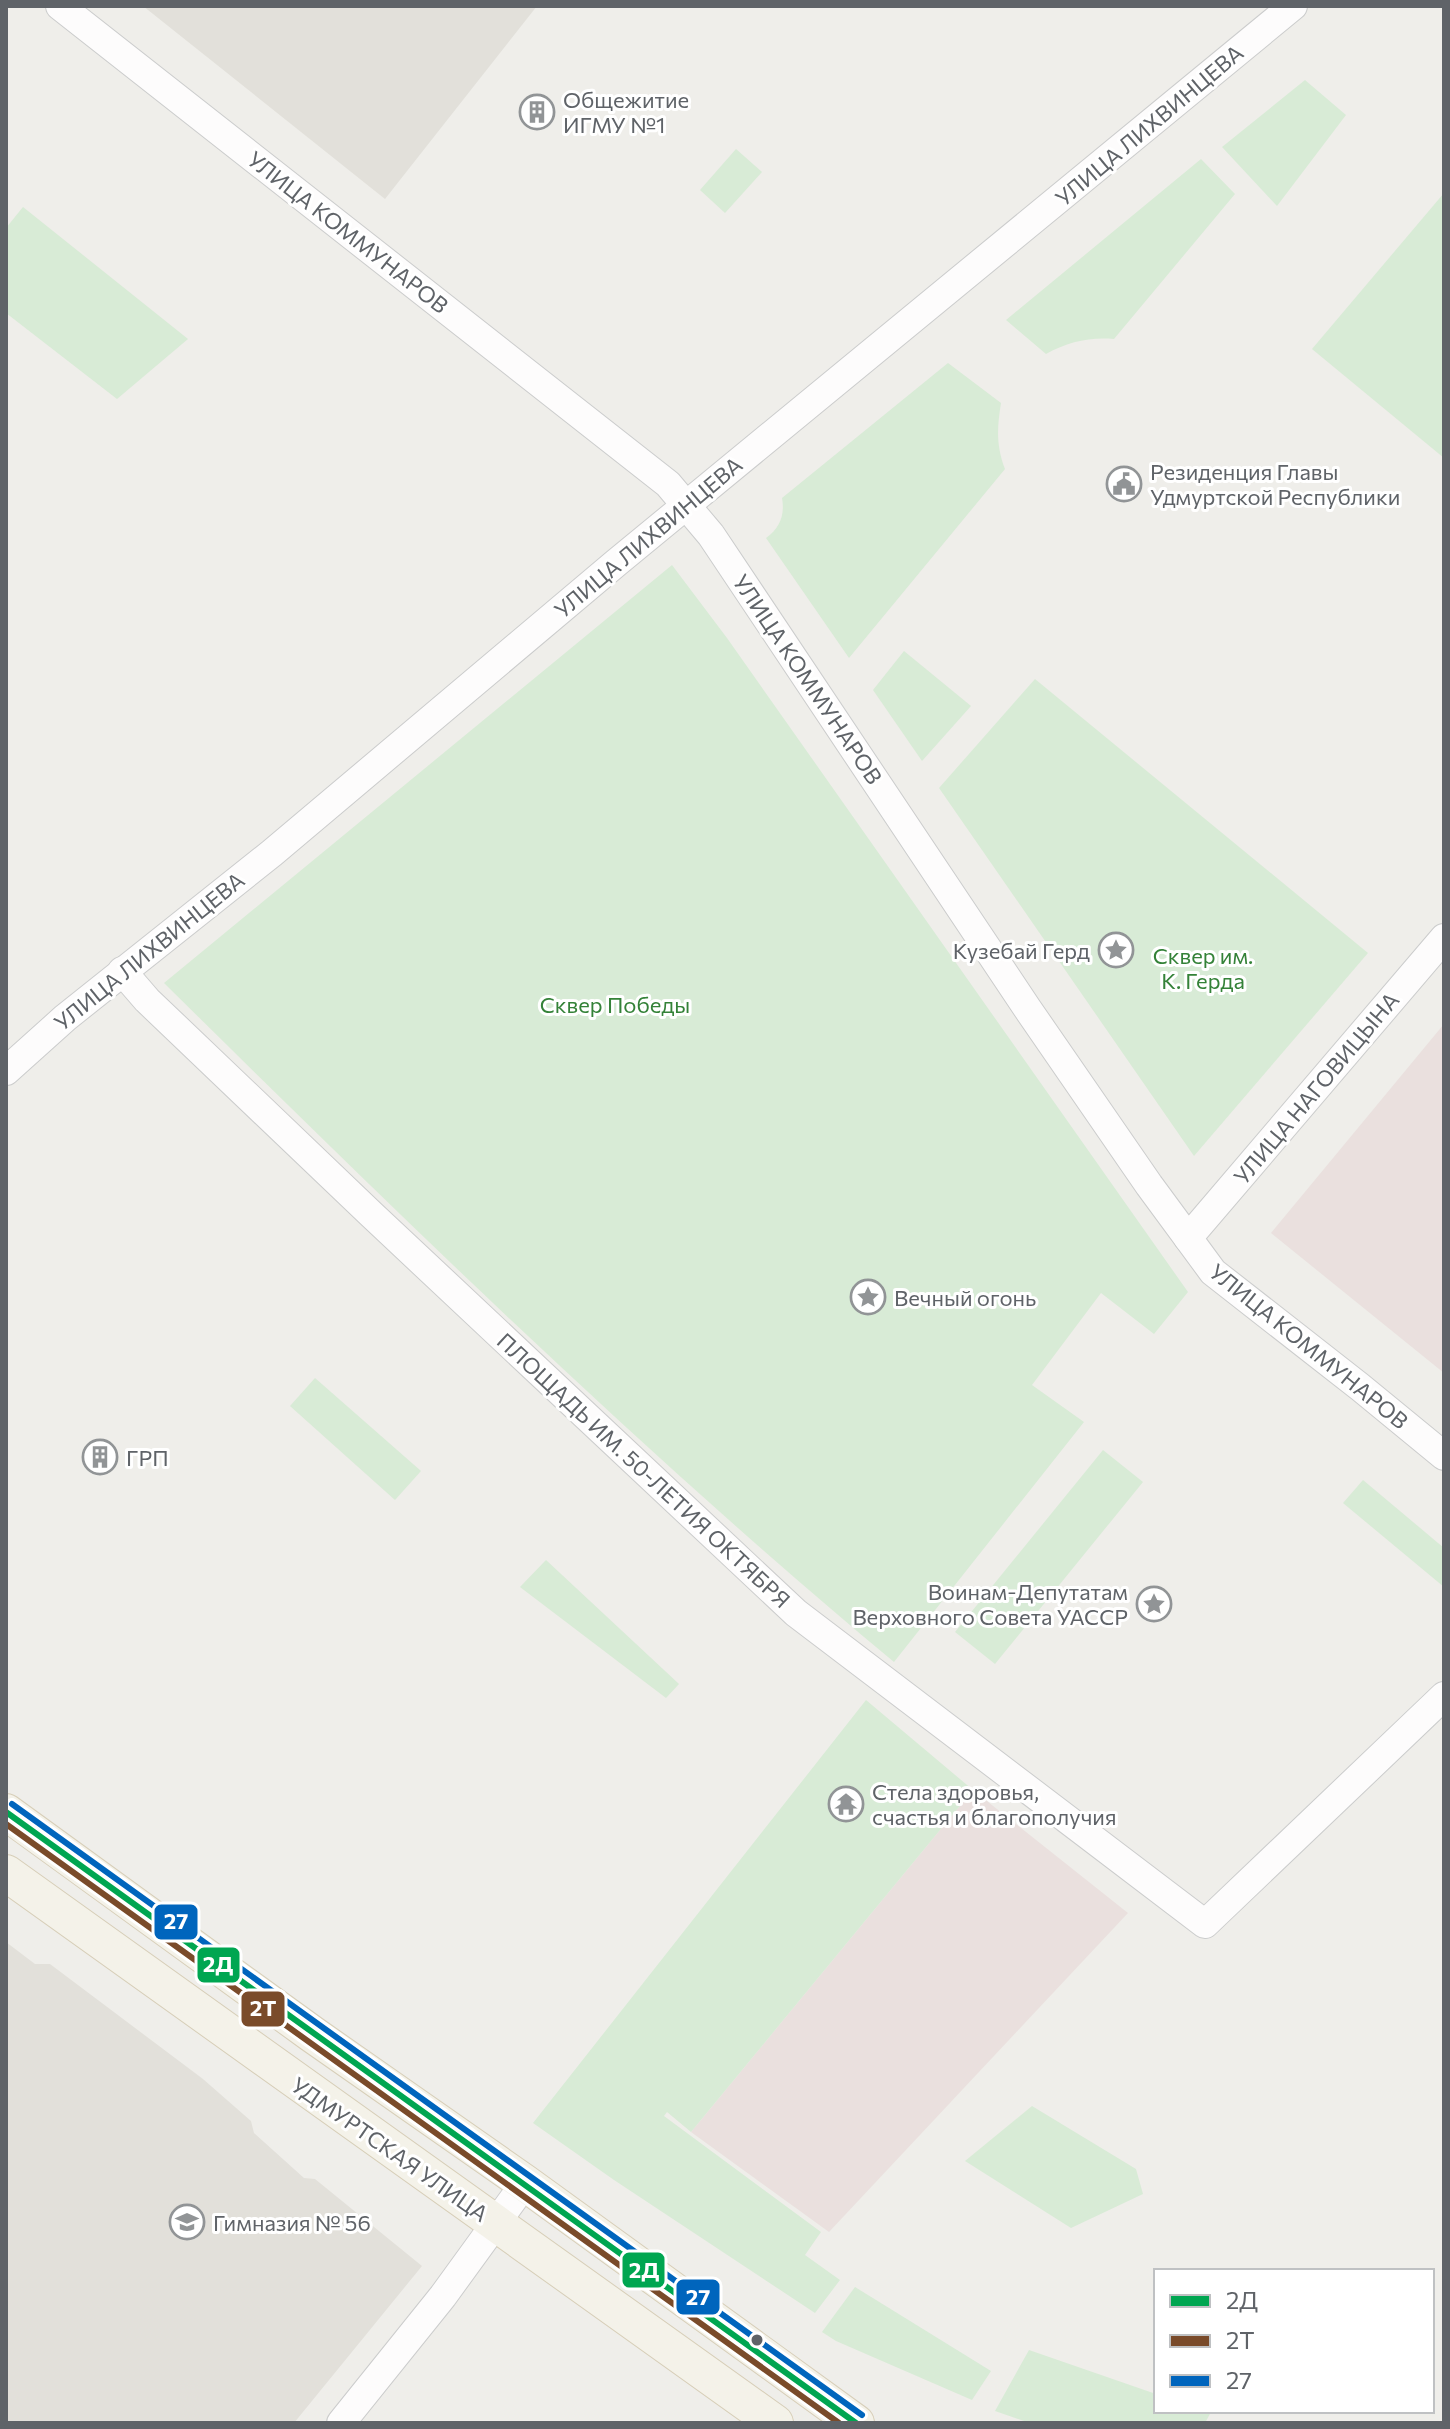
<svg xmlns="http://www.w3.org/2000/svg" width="1450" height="2429" font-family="Commissioner,sans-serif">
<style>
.education{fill:#e2e0da}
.medical{fill:#eae0de}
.green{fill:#d8ebd6}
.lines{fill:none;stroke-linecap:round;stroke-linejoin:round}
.minor-casing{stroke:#cbcccc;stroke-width:30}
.major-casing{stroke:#d7ceb8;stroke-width:38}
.minor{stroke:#fdfcfc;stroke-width:28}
.major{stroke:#f4f2e9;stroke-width:36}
.bus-1-casing{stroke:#fff;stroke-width:12}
.bus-2-casing{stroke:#fff;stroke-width:12}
.bus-3-casing{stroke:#fff;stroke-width:12}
.bus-1{stroke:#00a651;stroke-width:6}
.bus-2{stroke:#7a4b2a;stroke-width:6}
.bus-3{stroke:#0065bd;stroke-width:6}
.bus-dot{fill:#5f6368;stroke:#fff;stroke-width:3}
.labels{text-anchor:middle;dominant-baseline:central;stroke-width:6;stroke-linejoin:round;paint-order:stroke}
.poi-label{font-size:22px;fill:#5f6368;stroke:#fff;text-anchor:start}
.street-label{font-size:22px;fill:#5f6368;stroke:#fff}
.park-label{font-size:22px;fill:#348238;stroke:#fff}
.line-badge{stroke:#fff;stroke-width:3}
.badge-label{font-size:22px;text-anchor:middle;font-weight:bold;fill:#fff}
</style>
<rect width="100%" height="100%" fill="#efeeea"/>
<g class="education">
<path d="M 143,6 L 537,6 L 385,199 Z"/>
<path d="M 6,1942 L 35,1964 L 50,1964 L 203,2079 L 251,2121 L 254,2133 L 304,2178 L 315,2179 L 422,2266 L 294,2423 L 6,2423 Z"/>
</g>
<g class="medical">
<path d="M 1444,1024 L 1444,1373 L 1271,1233 Z"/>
<path d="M 973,1790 L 1128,1913 L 829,2232 L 691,2132 Z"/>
</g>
<g class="green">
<path d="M 1305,80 L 1346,115 L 1277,206 L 1222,147 Z"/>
<path d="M 736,149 L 762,172 L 725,213 L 700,190 Z"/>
<path d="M 1201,159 L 1235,194 L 1114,339 C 1089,337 1068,342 1046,354 L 1006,320 Z"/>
<path d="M 1444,193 L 1444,458 L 1312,349 Z"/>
<path d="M 23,207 L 188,339 L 117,399 L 6,313 L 6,228 Z"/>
<path d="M 948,363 L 1001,403 C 997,428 996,445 1005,469 L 849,658 L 766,538 C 780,528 785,515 782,498 Z"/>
<path d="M 672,565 L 727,638 L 1188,1292 L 1154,1334 L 1101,1293 L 1032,1385 L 1084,1422 L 894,1662 C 638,1449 401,1217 164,983 Z"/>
<path d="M 904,651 L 971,706 L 922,761 L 873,690 Z"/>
<path d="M 1035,679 L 1368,953 L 1194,1156 L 939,788 Z"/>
<path d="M 315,1378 L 421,1471 L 395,1500 L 290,1406 Z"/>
<path d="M 1103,1450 L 1143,1482 L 995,1664 L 955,1632 Z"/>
<path d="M 1363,1480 L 1444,1548 L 1444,1587 L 1343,1503 Z"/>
<path d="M 546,1560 L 679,1684 L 666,1698 L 520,1587 Z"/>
<path d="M 866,1700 L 973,1790 L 691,2132 L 667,2112 L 664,2116 L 821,2232 L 805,2255 L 840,2280 L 815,2313 L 614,2180 L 533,2123 Z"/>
<path d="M 1032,2106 L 1136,2169 L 1143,2194 L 1071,2228 L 965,2161 Z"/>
<path d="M 855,2287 L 991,2371 L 972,2400 L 836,2341 L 822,2332 Z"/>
<path d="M 1029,2350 L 1156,2394 L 1156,2411 L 1211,2412 L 1205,2423 L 1030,2423 L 995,2411 Z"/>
</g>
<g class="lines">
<g class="minor-casing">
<g id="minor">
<path d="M 60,6 L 668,484 L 711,535 L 1027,1008 L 1149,1185 L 1213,1272 L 1360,1387 L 1444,1456"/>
<path d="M 122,971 L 147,1000 L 371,1214 L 796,1613 L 1205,1924 L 1444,1696"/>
<path d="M 6,1071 L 65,1018 L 272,853 L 616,563 L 1293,6"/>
<path d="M 1188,1238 L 1444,938"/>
<path d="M 341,2423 L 443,2296 L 525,2183"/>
</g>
</g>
<g class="major-casing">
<g id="major">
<path d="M 6,1812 L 312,2034 L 525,2183 L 856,2423"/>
<path d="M 6,1873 L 775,2423"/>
</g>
</g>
<use href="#minor" class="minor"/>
<use href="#major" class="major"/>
<g class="bus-1-casing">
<path id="bus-1" d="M 6,1812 L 856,2423"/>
</g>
<g class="bus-2-casing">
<path id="bus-2" d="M 6,1824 L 839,2423"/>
</g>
<g class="bus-3-casing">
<path id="bus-3" d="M 12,1804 L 862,2415"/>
</g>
<use href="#bus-1" class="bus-1"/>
<use href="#bus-2" class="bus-2"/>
<use href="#bus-3" class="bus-3"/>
</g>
<defs>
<g id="building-ring" transform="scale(1.8)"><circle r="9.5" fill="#fff" stroke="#919496" stroke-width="1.5"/><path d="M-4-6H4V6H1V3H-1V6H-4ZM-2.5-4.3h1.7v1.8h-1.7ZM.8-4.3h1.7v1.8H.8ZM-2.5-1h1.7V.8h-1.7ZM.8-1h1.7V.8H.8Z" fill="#919496"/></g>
<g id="civic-ring" transform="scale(1.8)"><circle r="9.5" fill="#fff" stroke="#919496" stroke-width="1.5"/><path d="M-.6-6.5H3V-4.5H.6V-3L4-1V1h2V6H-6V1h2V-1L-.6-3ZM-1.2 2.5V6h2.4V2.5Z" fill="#919496"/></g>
<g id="sight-ring" transform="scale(1.8)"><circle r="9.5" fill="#fff" stroke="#919496" stroke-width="1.5"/><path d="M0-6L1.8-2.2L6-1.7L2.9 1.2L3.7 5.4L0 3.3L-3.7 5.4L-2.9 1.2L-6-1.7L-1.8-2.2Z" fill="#919496"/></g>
<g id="temple-ring" transform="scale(1.8)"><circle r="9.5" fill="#fff" stroke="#919496" stroke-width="1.5"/><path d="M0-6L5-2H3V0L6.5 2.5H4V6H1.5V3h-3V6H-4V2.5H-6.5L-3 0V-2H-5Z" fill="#919496"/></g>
<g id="school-ring" transform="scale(1.8)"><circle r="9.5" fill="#fff" stroke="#919496" stroke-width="1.5"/><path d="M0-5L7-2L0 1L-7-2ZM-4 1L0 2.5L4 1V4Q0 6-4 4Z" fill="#919496"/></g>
</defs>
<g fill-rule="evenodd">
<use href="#building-ring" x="537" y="112"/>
<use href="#civic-ring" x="1124" y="484"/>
<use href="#sight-ring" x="1116" y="950"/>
<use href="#sight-ring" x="868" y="1297"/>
<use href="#building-ring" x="100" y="1457"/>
<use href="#sight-ring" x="1154" y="1604"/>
<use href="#temple-ring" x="846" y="1804"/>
<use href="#school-ring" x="187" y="2222"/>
</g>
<circle class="bus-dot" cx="757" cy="2340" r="7"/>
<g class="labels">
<g class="poi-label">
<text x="563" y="99">Общежитие<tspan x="563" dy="25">ИГМУ №1</tspan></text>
<text x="1150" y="471">Резиденция Главы<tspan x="1150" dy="25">Удмуртской Республики</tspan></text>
<text x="1090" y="950" text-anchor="end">Кузебай Герд</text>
<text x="894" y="1297">Вечный огонь</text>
<text x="126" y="1457">ГРП</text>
<text x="1128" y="1591" text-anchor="end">Воинам-Депутатам<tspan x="1128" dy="25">Верховного Совета УАССР</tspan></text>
<text x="872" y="1791">Стела здоровья,<tspan x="872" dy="25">счастья и благополучия</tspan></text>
<text x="213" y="2222">Гимназия № 56</text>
</g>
<g class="street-label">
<text transform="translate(1149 125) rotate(-40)">УЛИЦА ЛИХВИНЦЕВА</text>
<text transform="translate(348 232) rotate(38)">УЛИЦА КОММУНАРОВ</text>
<text transform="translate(648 537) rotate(-40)">УЛИЦА ЛИХВИНЦЕВА</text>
<text transform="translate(808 679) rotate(56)">УЛИЦА КОММУНАРОВ</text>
<text transform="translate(149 951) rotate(-39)">УЛИЦА ЛИХВИНЦЕВА</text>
<text transform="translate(1316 1088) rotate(-50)">УЛИЦА НАГОВИЦЫНА</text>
<text transform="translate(1309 1346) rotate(39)">УЛИЦА КОММУНАРОВ</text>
<text transform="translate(644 1470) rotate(43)">ПЛОЩАДЬ ИМ. 50-ЛЕТИЯ ОКТЯБРЯ</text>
<text transform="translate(390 2149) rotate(35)">УДМУРТСКАЯ УЛИЦА</text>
</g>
<g class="park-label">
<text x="1203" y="955">Сквер им.<tspan x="1203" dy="25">К. Герда</tspan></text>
<text x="615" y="1004">Сквер Победы</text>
</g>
</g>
<g class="line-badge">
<rect x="153" y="1903" width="46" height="38" rx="8" fill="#0065bd"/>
<rect x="196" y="1946" width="45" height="38" rx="8" fill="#00a651"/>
<rect x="240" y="1990" width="46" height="38" rx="8" fill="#7a4b2a"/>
<rect x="621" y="2251" width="45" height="38" rx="8" fill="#00a651"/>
<rect x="675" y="2278" width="46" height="38" rx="8" fill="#0065bd"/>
</g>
<g class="badge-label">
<text x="176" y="1929">27</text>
<text x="218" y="1972">2Д</text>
<text x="263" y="2016">2Т</text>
<text x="644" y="2278">2Д</text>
<text x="698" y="2305">27</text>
</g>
<rect width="1450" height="2429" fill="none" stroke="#5f6368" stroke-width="16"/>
<rect x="1154" y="2269" width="280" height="144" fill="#ffffff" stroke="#bfc1c3" stroke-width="2"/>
<rect x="1170" y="2295" width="40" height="12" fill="#00a651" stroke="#bfc1c3" stroke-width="2"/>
<text x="1226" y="2309" font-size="24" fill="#5f6368">2Д</text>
<rect x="1170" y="2335" width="40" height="12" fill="#7a4b2a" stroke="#bfc1c3" stroke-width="2"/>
<text x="1226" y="2349" font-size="24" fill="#5f6368">2Т</text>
<rect x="1170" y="2375" width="40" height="12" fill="#0065bd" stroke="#bfc1c3" stroke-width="2"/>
<text x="1226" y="2389" font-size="24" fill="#5f6368">27</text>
</svg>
